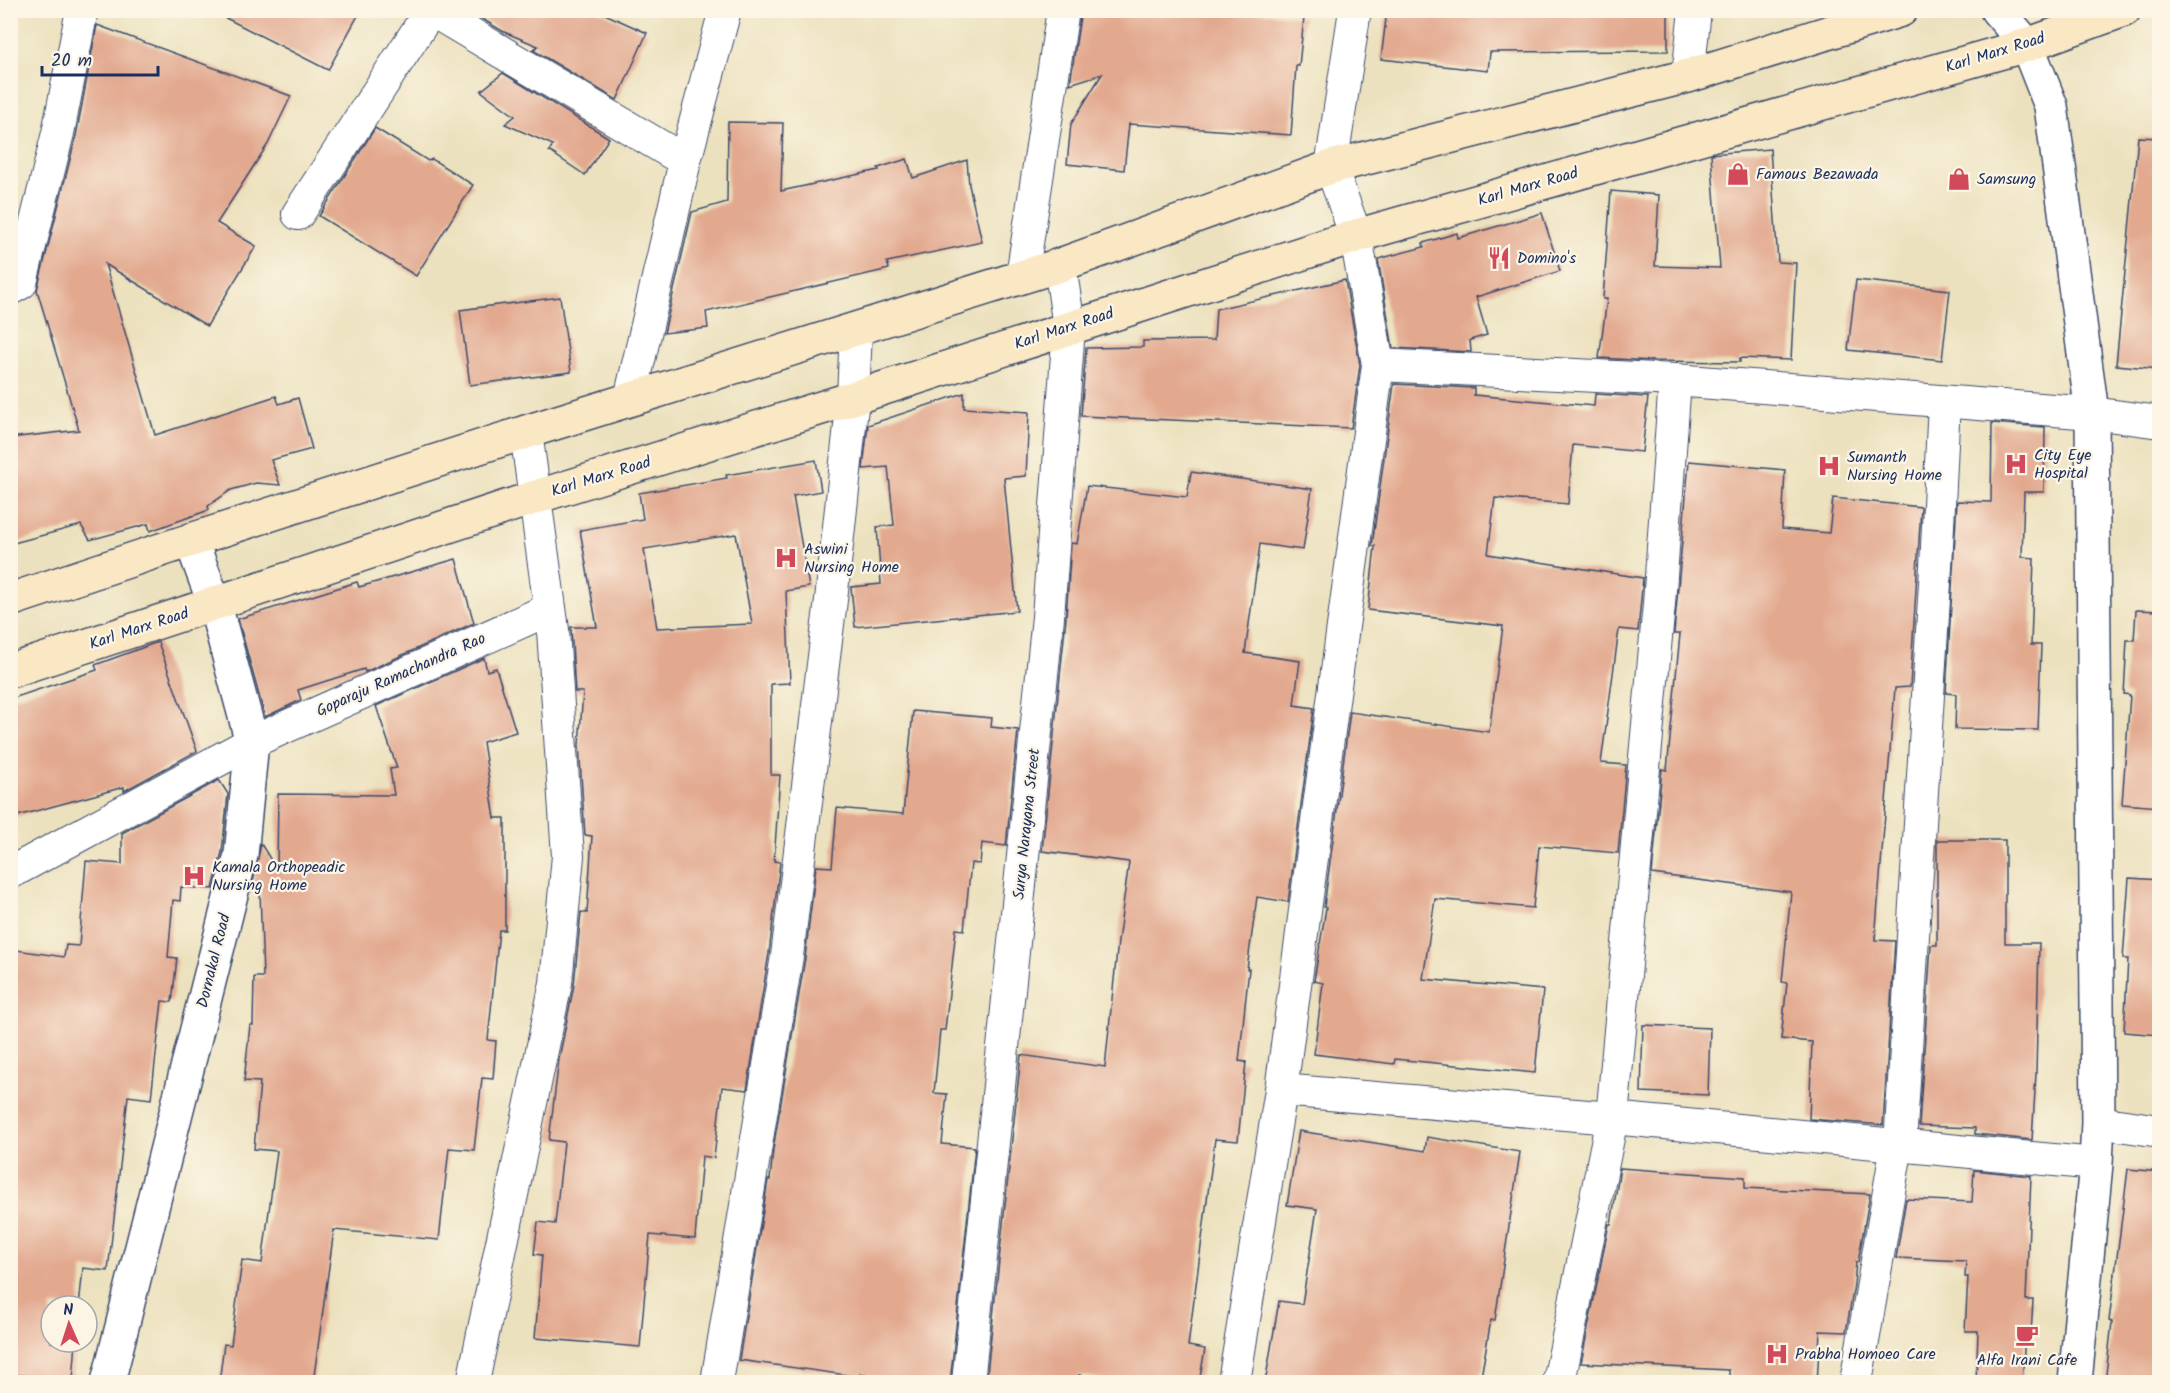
<svg xmlns="http://www.w3.org/2000/svg" width="2170" height="1393" font-family="Kalam,sans-serif">
<style>
.building{fill:#e2a98f;fill-rule:evenodd}
.lines{fill:none;stroke-linecap:round;stroke-linejoin:round}
.minor-casing{stroke:#3a4a6c;stroke-width:34}
.tertiary-casing{stroke:#3a4a6c;stroke-width:36}
.secondary-casing{stroke:#3a4a6c;stroke-width:36}
.minor{stroke:#fff;stroke-width:32}
.tertiary{stroke:#fff;stroke-width:33}
.secondary{stroke:#fae7c3;stroke-width:33}
.labels{text-anchor:middle;dominant-baseline:central;stroke-width:4.5;stroke-linejoin:round;paint-order:stroke}
.street-label{font-size:16px;fill:#1b2f5e;stroke:#fcf5e5}
.poi-label{font-size:16px;fill:#1b2f5e;stroke:#fcf5e5;text-anchor:start}
</style>
<rect width="100%" height="100%" fill="#fcf5e5"/>
<filter id="ink" filterUnits="userSpaceOnUse"><feTurbulence type="fractalNoise" baseFrequency=".0167" numOctaves="2"/><feDisplacementMap in="SourceGraphic" scale="12" xChannelSelector="R" yChannelSelector="G"/><feConvolveMatrix kernelMatrix="1 2 1 2 8 2 1 2 1" color-interpolation-filters="sRGB"/></filter>
<filter id="wash" filterUnits="userSpaceOnUse"><feTurbulence type="fractalNoise" baseFrequency=".008" numOctaves="4" result="noise"/><feDisplacementMap in="SourceGraphic" scale="24" xChannelSelector="R" yChannelSelector="G"/><feGaussianBlur stdDeviation="1.35" result="paint"/><feColorMatrix in="noise" values="0 0 0 0 0 0 0 0 0 0 0 0 0 0 0 0 0 1.4 0 .05"/><feComposite in="paint" operator="in"/></filter>
<g filter="url(#wash)">
<rect width="100%" height="100%" fill="#ece1be"/>
<g id="blocks">
<g class="building">
<path d="M 210,10 L 361,10 L 328,70 Z"/>
<path d="M 467,10 L 596,10 L 647,33 L 617,100 L 533,50 L 538,46 L 504,32 Z"/>
<path d="M 1081,10 L 1232,10 L 1304,17 L 1299,66 L 1296,66 L 1291,135 L 1129,124 L 1124,170 L 1067,164 L 1071,124 L 1102,74 L 1070,84 Z"/>
<path d="M 1387,10 L 1668,10 L 1668,51 L 1490,52 L 1488,71 L 1381,59 Z"/>
<path d="M 97,25 L 291,96 L 268,144 L 217,223 L 256,246 L 207,326 L 105,264 L 155,435 L 276,396 L 279,404 L 298,398 L 312,449 L 271,460 L 280,485 L 256,483 L 231,490 L 208,506 L 209,510 L 150,531 L 148,524 L 90,540 L 81,525 L 10,544 L 10,438 L 79,430 L 37,290 L 76,136 Z"/>
<path d="M 503,73 L 609,138 L 585,175 L 549,151 L 553,145 L 505,124 L 515,116 L 481,91 Z"/>
<path d="M 728,122 L 783,123 L 781,191 L 879,170 L 878,168 L 907,159 L 913,178 L 967,160 L 969,185 L 982,242 L 887,262 L 889,269 L 706,312 L 708,328 L 664,333 L 692,212 L 727,202 Z"/>
<path d="M 375,128 L 428,161 L 432,159 L 473,185 L 416,276 L 319,216 Z"/>
<path d="M 2138,137 L 2160,138 L 2160,369 L 2116,365 Z"/>
<path d="M 1770,149 L 1778,262 L 1796,263 L 1791,360 L 1740,358 L 1740,362 L 1653,361 L 1599,358 L 1607,299 L 1603,299 L 1611,191 L 1659,195 L 1655,266 L 1720,268 L 1711,154 Z"/>
<path d="M 1542,213 L 1560,271 L 1476,297 L 1487,335 L 1470,340 L 1471,352 L 1393,348 L 1378,259 L 1424,247 L 1423,243 L 1457,233 L 1458,238 Z"/>
<path d="M 1345,280 L 1360,365 L 1351,428 L 1081,416 L 1086,348 L 1143,347 L 1143,341 L 1214,340 L 1216,309 Z"/>
<path d="M 1856,280 L 1950,290 L 1942,360 L 1848,350 Z"/>
<path d="M 560,297 L 571,372 L 470,385 L 460,310 Z"/>
<path d="M 1394,384 L 1474,388 L 1474,395 L 1594,406 L 1595,394 L 1648,397 L 1642,452 L 1573,445 L 1568,504 L 1495,498 L 1488,554 L 1643,578 L 1638,631 L 1619,629 L 1601,763 L 1626,765 L 1618,853 L 1539,846 L 1533,908 L 1435,899 L 1423,979 L 1543,990 L 1535,1073 L 1395,1059 L 1394,1064 L 1314,1054 L 1323,983 L 1314,981 L 1326,908 L 1324,907 L 1350,712 L 1489,732 L 1503,626 L 1368,610 L 1375,546 L 1372,546 Z"/>
<path d="M 964,393 L 964,408 L 1029,412 L 1026,476 L 1004,478 L 1017,611 L 855,627 L 851,587 L 881,584 L 877,527 L 894,525 L 888,467 L 863,469 L 868,425 Z"/>
<path d="M 1992,423 L 2045,427 L 2044,492 L 2024,492 L 2022,557 L 2034,558 L 2031,645 L 2041,645 L 2038,730 L 1955,729 L 1956,694 L 1946,693 L 1957,501 L 1991,502 Z"/>
<path d="M 816,460 L 821,491 L 793,496 L 809,587 L 786,591 L 790,683 L 771,684 L 771,775 L 780,775 L 774,861 L 780,862 L 769,953 L 747,1090 L 722,1087 L 714,1158 L 702,1156 L 695,1239 L 650,1235 L 640,1347 L 535,1338 L 542,1255 L 534,1254 L 538,1222 L 555,1224 L 564,1142 L 549,1140 L 559,1059 L 574,985 L 581,912 L 587,913 L 592,836 L 585,835 L 579,745 L 583,692 L 575,692 L 571,627 L 597,627 L 580,530 L 643,519 L 639,493 L 727,478 L 726,475 ZM 736,534 L 752,624 L 657,628 L 644,549 Z"/>
<path d="M 1689,461 L 1785,470 L 1782,529 L 1829,533 L 1833,498 L 1921,507 L 1910,687 L 1895,688 L 1875,940 L 1895,941 L 1883,1125 L 1809,1119 L 1812,1042 L 1781,1039 L 1787,983 L 1782,982 L 1791,892 L 1652,874 L 1662,769 L 1667,770 L 1680,634 L 1674,634 Z"/>
<path d="M 1191,472 L 1312,489 L 1303,550 L 1260,544 L 1245,653 L 1300,661 L 1294,705 L 1314,708 L 1288,902 L 1257,897 L 1247,969 L 1249,969 L 1239,1061 L 1246,1062 L 1238,1141 L 1215,1139 L 1188,1346 L 1205,1349 L 1199,1383 L 1122,1383 L 1079,1375 L 1078,1383 L 986,1383 L 1021,1055 L 1105,1067 L 1118,941 L 1129,862 L 1042,851 L 1066,618 L 1071,543 L 1077,544 L 1087,486 L 1187,497 Z"/>
<path d="M 456,559 L 474,623 L 365,672 L 364,669 L 298,690 L 301,700 L 265,717 L 238,619 L 357,582 L 359,587 Z"/>
<path d="M 2136,610 L 2160,611 L 2160,807 L 2122,804 L 2130,695 L 2124,694 L 2127,640 L 2134,640 Z"/>
<path d="M 158,642 L 197,751 L 124,791 L 124,787 L 10,818 L 10,699 L 97,670 L 95,665 Z"/>
<path d="M 484,658 L 487,671 L 496,668 L 516,732 L 483,742 L 495,818 L 505,818 L 505,930 L 499,930 L 488,1040 L 496,1041 L 493,1079 L 482,1078 L 474,1150 L 449,1148 L 439,1240 L 334,1230 L 313,1383 L 219,1383 L 224,1344 L 231,1345 L 242,1260 L 262,1263 L 277,1151 L 254,1149 L 260,1082 L 244,1081 L 250,1025 L 253,1025 L 254,977 L 263,977 L 260,891 L 251,891 L 261,844 L 277,870 L 278,794 L 394,795 L 390,769 L 397,768 L 376,706 Z"/>
<path d="M 913,711 L 992,718 L 991,727 L 1018,730 L 1006,846 L 982,843 L 980,864 L 971,863 L 964,930 L 956,929 L 945,1030 L 940,1030 L 934,1093 L 947,1094 L 942,1144 L 975,1147 L 950,1383 L 918,1383 L 860,1374 L 860,1377 L 739,1360 L 768,1180 L 770,1180 L 773,1150 L 805,958 L 816,866 L 832,867 L 837,808 L 903,814 Z"/>
<path d="M 219,780 L 228,794 L 222,852 L 213,889 L 181,887 L 180,901 L 173,900 L 168,957 L 177,958 L 172,1002 L 162,1001 L 151,1099 L 128,1096 L 108,1271 L 83,1268 L 79,1306 L 51,1306 L 51,1342 L 76,1342 L 73,1380 L 10,1374 L 10,949 L 64,957 L 66,945 L 79,946 L 86,861 L 122,864 L 122,833 Z"/>
<path d="M 1937,840 L 2005,840 L 2005,943 L 2039,943 L 2036,1074 L 2032,1140 L 1975,1134 L 1975,1128 L 1919,1126 L 1931,945 L 1937,945 Z"/>
<path d="M 2129,878 L 2160,880 L 2160,1035 L 2124,1032 L 2128,959 L 2123,959 Z"/>
<path d="M 1643,1025 L 1710,1028 L 1708,1095 L 1641,1092 Z"/>
<path d="M 1299,1131 L 1425,1151 L 1427,1137 L 1520,1152 L 1495,1320 L 1491,1320 L 1480,1383 L 1265,1383 L 1279,1301 L 1302,1304 L 1317,1209 L 1287,1205 Z"/>
<path d="M 1620,1168 L 1745,1177 L 1745,1188 L 1870,1194 L 1858,1262 L 1856,1262 L 1854,1285 L 1846,1332 L 1820,1331 L 1817,1383 L 1729,1380 L 1729,1370 L 1581,1363 L 1609,1224 L 1611,1224 Z"/>
<path d="M 2128,1169 L 2160,1172 L 2160,1383 L 2105,1383 L 2112,1322 L 2109,1321 Z"/>
<path d="M 1974,1170 L 2031,1176 L 2026,1300 L 2033,1300 L 2031,1334 L 2025,1334 L 2022,1383 L 1976,1383 L 1978,1331 L 1965,1331 L 1968,1277 L 1965,1277 L 1966,1261 L 1896,1258 L 1906,1199 L 1972,1202 Z"/>
</g>
</g>
</g>
<g filter="url(#ink)">
<use href="#blocks" fill-opacity="0" stroke="#3a4a6c" stroke-width="1.5"/>
<g class="lines">
<g class="minor-casing">
<g id="minor">
<path d="M 431,10 L 685,161"/>
<path d="M 1688,76 L 1695,10"/>
<path d="M 298,214 L 431,10"/>
<path d="M 1022,276 L 1063,10"/>
<path d="M 10,289 L 21,283 L 26,262 L 58,133 L 82,10"/>
<path d="M 1378,365 L 1675,380 L 1659,604 L 1612,1118 L 1559,1382"/>
<path d="M 1675,380 L 2092,413 L 2160,422"/>
<path d="M 630,399 L 685,161 L 725,10"/>
<path d="M 10,873 L 252,742 L 550,609"/>
<path d="M 1281,1090 L 1612,1118 L 2096,1164"/>
<path d="M 2098,1122 L 2160,1131"/>
<path d="M 473,1382 L 556,983 L 568,856 L 553,630 L 526,432"/>
<path d="M 717,1382 L 787,956 L 831,600 L 853,398 L 856,330"/>
<path d="M 968,1382 L 1048,617 L 1069,327 L 1060,265"/>
<path d="M 1234,1382 L 1281,1090 L 1378,365 L 1356,236 L 1331,167 L 1355,10"/>
<path d="M 1856,1382 L 1897,1145 L 1900,1145 L 1936,567 L 1944,402"/>
</g>
</g>
<g class="tertiary-casing">
<g id="tertiary">
<path d="M 1997,10 L 2027,45 L 2051,106 L 2092,413 L 2098,1122 L 2096,1164 L 2075,1382"/>
<path d="M 108,1382 L 241,855 L 252,742 L 215,605 L 191,540"/>
</g>
</g>
<g class="secondary-casing">
<g id="secondary">
<path d="M 10,600 L 191,540 L 526,432 L 1060,265 L 1331,167 L 1688,76 L 1901,10"/>
<path d="M 10,671 L 536,497 L 853,398 L 1356,236 L 2027,45 L 2124,10"/>
</g>
</g>
<use href="#minor" class="minor"/>
<use href="#tertiary" class="tertiary"/>
<use href="#secondary" class="secondary"/>
</g>
</g>
<defs>
<g id="shop-bare" transform="scale(1.8)"><path d="M-5-2.5h2.3a2.7 3.5 0 0 1 5.4 0H5L5.5 6h-11ZM-1.5-2.5h3a1.5 2.3 0 0 0-3 0Z" fill="#d1495b" stroke="#fcf5e5" stroke-width="2.5" paint-order="stroke"/></g>
<g id="restaurant-bare" transform="scale(1.8)"><path d="M-5-6h1v4h1v-4h1v4h1v-4h1v5L-1.5 .5V6h-2V.5L-5-1ZM5-6V6H3V1.5H1.5Q1.5-4 5-6Z" fill="#d1495b" stroke="#fcf5e5" stroke-width="2.5" paint-order="stroke"/></g>
<g id="hospital-bare" transform="scale(1.8)"><path d="M-5-5h3v3.5h4V-5h3V5h-3V1.5h-4V5h-3Z" fill="#d1495b" stroke="#fcf5e5" stroke-width="2.5" paint-order="stroke"/></g>
<g id="cafe-bare" transform="scale(1.8)"><path d="M-5.5-4.5H6V0H3Q3 3.5 0 3.5H-2.5Q-5.5 3.5-5.5 0ZM3-3.2v2h1.7v-2ZM-6 4.5H4V6H-6Z" fill="#d1495b" stroke="#fcf5e5" stroke-width="2.5" paint-order="stroke"/></g>
</defs>
<g fill-rule="evenodd">
<use href="#shop-bare" x="1738" y="174"/>
<use href="#shop-bare" x="1959" y="179"/>
<use href="#restaurant-bare" x="1499" y="258"/>
<use href="#hospital-bare" x="2016" y="464"/>
<use href="#hospital-bare" x="1829" y="466"/>
<use href="#hospital-bare" x="786" y="558"/>
<use href="#hospital-bare" x="194" y="876"/>
<use href="#cafe-bare" x="2027" y="1335"/>
<use href="#hospital-bare" x="1777" y="1354"/>
</g>
<g class="labels">
<g class="street-label">
<text transform="translate(1995 53) rotate(-17)">Karl Marx Road</text>
<text transform="translate(1528 187) rotate(-16)">Karl Marx Road</text>
<text transform="translate(1064 329) rotate(-18)">Karl Marx Road</text>
<text transform="translate(601 477) rotate(-17)">Karl Marx Road</text>
<text transform="translate(139 629) rotate(-18)">Karl Marx Road</text>
<text transform="translate(401 675) rotate(-24)">Goparaju Ramachandra Rao</text>
<text transform="translate(1027 824) rotate(-84)">Surya Narayana Street</text>
<text transform="translate(214 961) rotate(-76)">Dornakal Road</text>
</g>
<g class="poi-label">
<text x="1756" y="174">Famous Bezawada</text>
<text x="1977" y="179">Samsung</text>
<text x="1517" y="258">Domino's</text>
<text x="2034" y="455">City Eye<tspan x="2034" dy="18">Hospital</tspan></text>
<text x="1847" y="457">Sumanth<tspan x="1847" dy="18">Nursing Home</tspan></text>
<text x="804" y="549">Aswini<tspan x="804" dy="18">Nursing Home</tspan></text>
<text x="212" y="867">Kamala Orthopeadic<tspan x="212" dy="18">Nursing Home</tspan></text>
<text x="1795" y="1354">Prabha Homoeo Care</text>
<text x="2027" y="1360" text-anchor="middle">Alfa Irani Cafe</text>
</g>
</g>
<rect width="2170" height="1393" fill="none" stroke="#fcf5e5" stroke-width="36"/>
<g transform="translate(69 1324) rotate(357)"><circle r="28" fill="#fcf5e5" stroke="#a2a6af" stroke-width="1.5"/>
<path d="M0-4.5L10 22L0 15L-10 22Z" fill="#d1495b"/>
<text y="-9" font-size="16" font-weight="bold" text-anchor="middle" fill="#1b2f5e">N</text>
</g>
<path d="M42 66v9h116v-9" fill="none" stroke="#1b2f5e" stroke-width="3"/>
<text x="51" y="66" font-size="18" fill="#1b2f5e" stroke="#fcf5e5" stroke-width="4.5" paint-order="stroke">20 m</text>
</svg>
